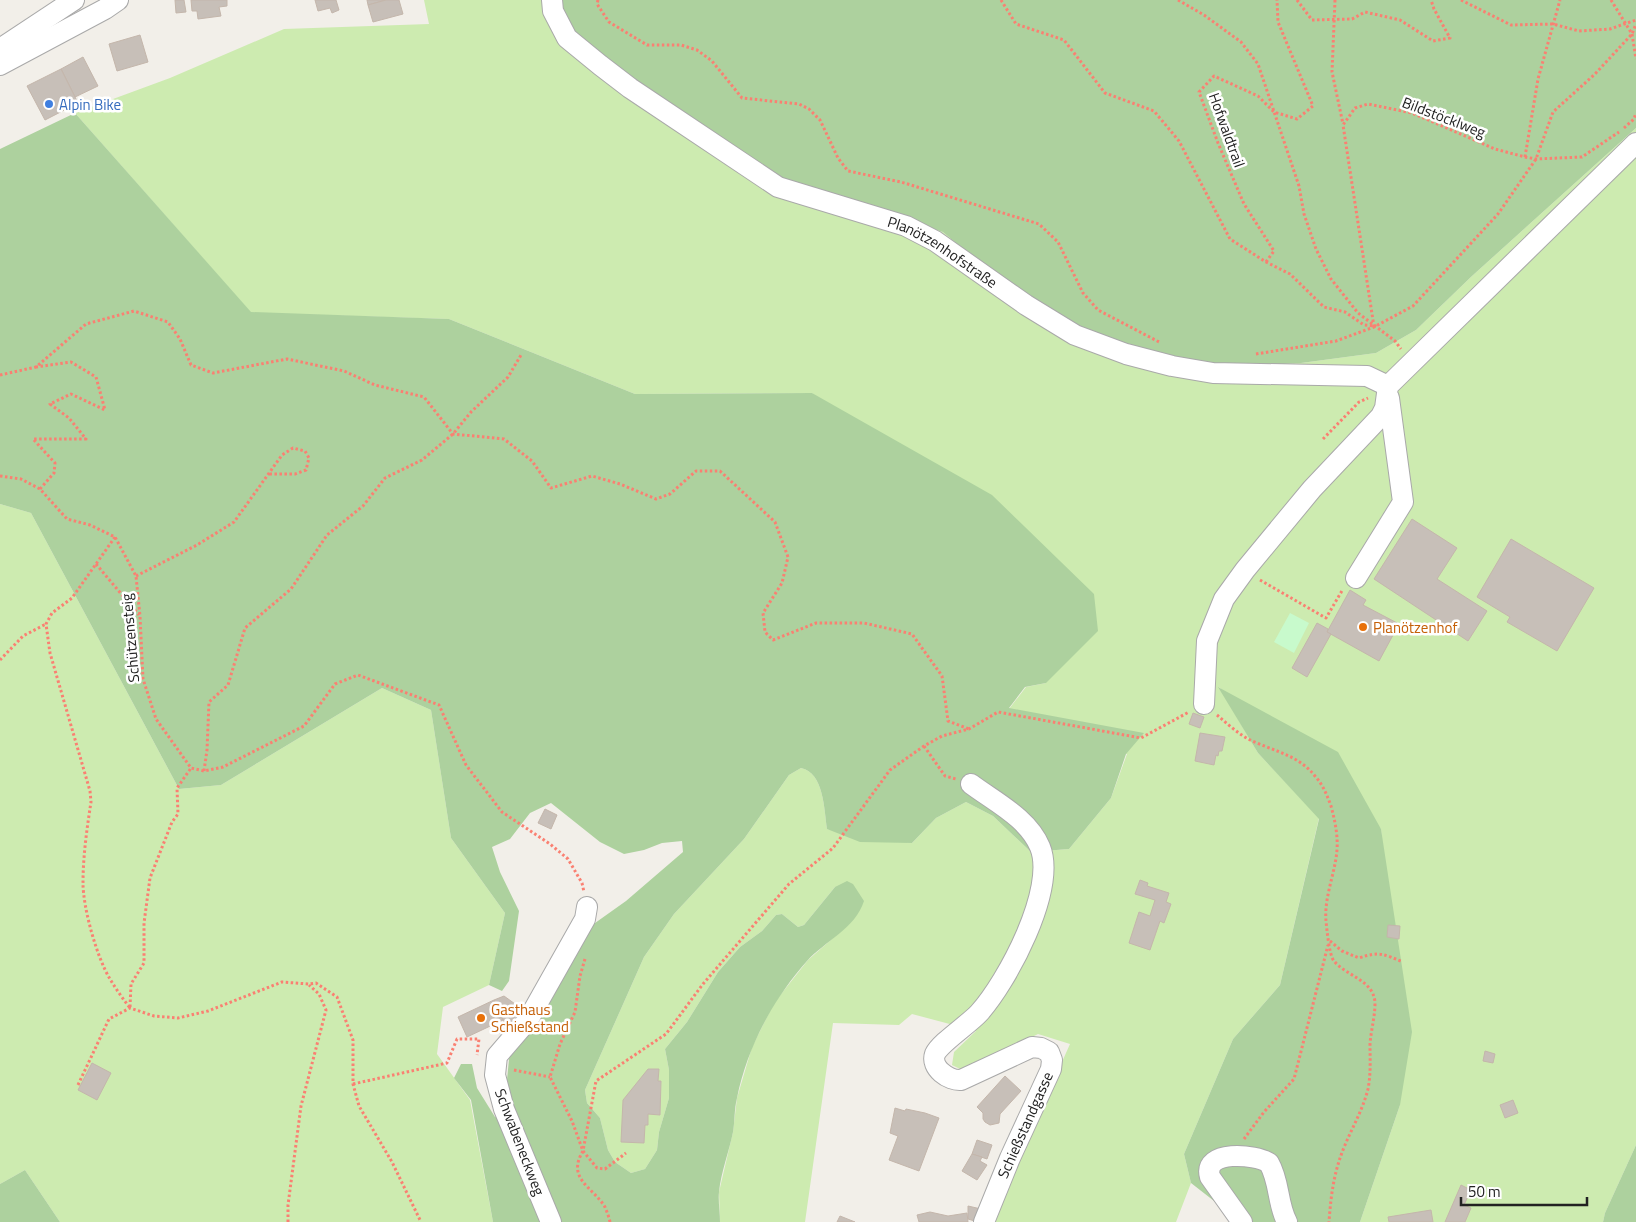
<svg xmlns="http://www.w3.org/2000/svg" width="1636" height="1222" font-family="'Titillium Web',sans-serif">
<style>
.grass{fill:#cdebb0}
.forest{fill:#add19e}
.park{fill:#c8facc}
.building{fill:#c7bfb8;stroke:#c4b6ab}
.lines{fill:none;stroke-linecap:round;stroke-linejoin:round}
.minor-casing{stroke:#a9a9a9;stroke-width:22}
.path{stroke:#fa8072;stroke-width:3;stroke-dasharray:2.5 2.5;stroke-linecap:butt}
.minor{stroke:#fff;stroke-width:20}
.shop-dot{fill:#3f7fe0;stroke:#fff;stroke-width:2}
.food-dot{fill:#e8710a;stroke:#fff;stroke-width:2}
.labels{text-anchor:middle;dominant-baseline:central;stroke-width:5;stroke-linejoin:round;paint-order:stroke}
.shop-label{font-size:15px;fill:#366cbe;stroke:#fff;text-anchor:start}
.street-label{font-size:15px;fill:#222;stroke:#fff}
.food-label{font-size:15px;fill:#c56008;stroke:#fff;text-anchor:start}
</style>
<rect width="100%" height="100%" fill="#f2efe9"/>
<g class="grass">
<path d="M 424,0 L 558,0 L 880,212 L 943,232 L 976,260 L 1214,368 L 1301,363 L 1376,353 L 1416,330 L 1472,276 L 1636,128 L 1636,1145 L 1605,1213 L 1603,1222 L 1360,1222 L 1400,1105 L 1381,829 L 1219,687 L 1258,753 L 1319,818 L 1280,985 L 1233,1039 L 1184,1154 L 1191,1183 L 1176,1222 L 994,1222 L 1000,1201 L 1070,1044 L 1038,1034 L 964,1071 L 952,1065 L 954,1052 L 976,1031 L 912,1014 L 899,1025 L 833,1023 L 805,1222 L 720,1222 L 719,1192 L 733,1132 L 737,1098 L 752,1047 L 774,1003 L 808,960 L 849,924 L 835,887 L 804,925 L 798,927 L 782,914 L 776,915 L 762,931 L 740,947 L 718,972 L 687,1022 L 665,1049 L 669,1070 L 669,1098 L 659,1132 L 657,1150 L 645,1169 L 631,1173 L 615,1162 L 608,1150 L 600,1118 L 587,1103 L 585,1090 L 644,957 L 674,914 L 744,839 L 789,775 L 801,768 C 824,773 824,809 827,829 L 912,843 L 936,818 L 966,802 L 993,816 L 1031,852 L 1069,849 L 1111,798 L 1127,754 L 1009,709 L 1026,687 L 1046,683 L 812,393 L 635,394 L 449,319 L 251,313 L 75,113 L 170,78 L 284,29 L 429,24 Z"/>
<path d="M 0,504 L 31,513 L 179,789 L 221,785 L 382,688 L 431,710 L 451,838 L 505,913 L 489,985 L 443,1007 L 437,1054 L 470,1100 L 493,1222 L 60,1222 L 25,1170 L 0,1184 Z"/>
</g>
<g class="forest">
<path d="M 558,0 L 1636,0 L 1636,128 L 1472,276 L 1416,330 L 1376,353 L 1301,363 L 1214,368 L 1101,340 L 1035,303 L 976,260 L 943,232 L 779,180 L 582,43 L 562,19 Z"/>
<path d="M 75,113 L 251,312 L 449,319 L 635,394 L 812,393 L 992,495 L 1094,594 L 1098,631 L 1046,683 L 1025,687 L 1009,708 L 1144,733 L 1126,754 L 1111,798 L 1069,849 L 1031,852 L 993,816 L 966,802 L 936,818 L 912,843 L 860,842 L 827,829 C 824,809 824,773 801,768 L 789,775 L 744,839 L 674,914 L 644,957 L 585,1090 L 587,1103 L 600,1118 L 608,1150 L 615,1162 L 631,1173 L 645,1169 L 657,1150 L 659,1132 L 669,1098 L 669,1070 L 665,1049 L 687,1022 L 718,972 L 740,947 L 762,931 L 776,915 L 782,914 L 798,927 L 804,925 L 835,887 L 847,881 L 853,884 L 864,901 C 855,929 825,941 807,961 C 773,999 747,1048 737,1098 C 734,1110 735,1121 733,1132 C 729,1152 721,1172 719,1192 C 718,1201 720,1212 720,1222 L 493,1222 L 471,1100 L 454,1078 L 461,1064 L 472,1064 L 477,1088 L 495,1117 L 516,1120 L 506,1090 L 510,1049 L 588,928 L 626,901 L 683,852 L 682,841 L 662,843 L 644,850 L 624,854 L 600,842 L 551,803 L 530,813 L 510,839 L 492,847 L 500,872 L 519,911 L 509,981 L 502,991 L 489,985 L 505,913 L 451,838 L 431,710 L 382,688 L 221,785 L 179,789 L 31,513 L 0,504 L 0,149 Z"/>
<path d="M 1218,687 L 1338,752 L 1381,829 L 1412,1032 L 1400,1105 L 1360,1222 L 1241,1222 L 1191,1183 L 1184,1154 L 1233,1039 L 1280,985 L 1319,819 L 1258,753 Z"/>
<path d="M 1636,1145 L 1636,1222 L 1603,1222 L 1605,1213 Z"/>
<path d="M 25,1170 L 60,1222 L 0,1222 L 0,1184 Z"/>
</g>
<path class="park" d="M 1290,613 L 1309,623 L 1294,653 L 1274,642 Z"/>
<g class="building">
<path d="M 175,0 L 184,0 L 186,12 L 176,13 Z"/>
<path d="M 191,0 L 227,0 L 227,6 L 219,7 L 221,16 L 198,19 L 197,11 L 192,11 Z"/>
<path d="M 315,0 L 336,0 L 339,10 L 332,13 L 330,8 L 318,11 Z"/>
<path d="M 367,0 L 386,0 L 368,5 Z"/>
<path d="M 386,0 L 399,0 L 403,14 L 373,22 L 368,5 Z"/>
<path d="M 140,35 L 148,62 L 117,71 L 109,44 Z"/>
<path d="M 83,57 L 98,86 L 75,97 L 61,69 Z"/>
<path d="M 61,69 L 78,103 L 45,120 L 27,86 Z"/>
<path d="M 1412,519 L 1457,548 L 1437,579 L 1487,611 L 1468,641 L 1374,579 Z"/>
<path d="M 1511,539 L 1594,588 L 1557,651 L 1507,622 L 1510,617 L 1477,597 Z"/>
<path d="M 1350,590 L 1366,600 L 1363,605 L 1399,624 L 1379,661 L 1327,632 Z"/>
<path d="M 1317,623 L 1328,629 L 1327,632 L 1331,634 L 1307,677 L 1292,668 Z"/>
<path d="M 1193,713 L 1204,717 L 1200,728 L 1189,724 Z"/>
<path d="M 1200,733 L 1225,737 L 1222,751 L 1219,751 L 1218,756 L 1216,755 L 1214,765 L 1195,761 Z"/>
<path d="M 545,809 L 557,815 L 551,829 L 538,823 Z"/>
<path d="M 1140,880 L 1148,883 L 1147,886 L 1169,893 L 1166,902 L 1171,904 L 1164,923 L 1160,921 L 1150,950 L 1129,943 L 1139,912 L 1150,916 L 1155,900 L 1135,894 Z"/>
<path d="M 1388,925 L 1400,926 L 1399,939 L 1387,937 Z"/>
<path d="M 504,996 L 522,1009 L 501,1034 L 497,1031 L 504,1022 L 494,1000 Z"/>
<path d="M 494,1000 L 503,1020 L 467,1037 L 458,1017 Z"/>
<path d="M 1485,1051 L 1495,1054 L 1493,1063 L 1483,1061 Z"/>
<path d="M 92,1063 L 111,1073 L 97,1100 L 78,1090 Z"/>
<path d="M 648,1069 L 659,1069 L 658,1081 L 661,1081 L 660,1115 L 648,1114 L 648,1125 L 645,1125 L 644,1143 L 621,1142 L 623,1100 Z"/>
<path d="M 1005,1076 L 1021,1091 L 1000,1114 L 999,1123 L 990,1125 L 985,1122 L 983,1119 L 983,1113 L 977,1107 Z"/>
<path d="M 1513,1100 L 1518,1113 L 1505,1118 L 1500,1105 Z"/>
<path d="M 895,1108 L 905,1111 L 906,1109 L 925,1113 L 939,1118 L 919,1171 L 889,1160 L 898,1136 L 890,1133 Z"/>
<path d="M 977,1140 L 992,1145 L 987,1159 L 972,1154 Z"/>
<path d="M 972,1154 L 982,1157 L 980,1161 L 987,1165 L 977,1180 L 962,1171 Z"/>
<path d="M 1461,1185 L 1471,1190 L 1464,1205 L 1471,1208 L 1465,1222 L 1445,1222 Z"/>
<path d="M 968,1206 L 981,1209 L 978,1222 L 968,1219 Z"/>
<path d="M 1431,1210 L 1433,1222 L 1389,1222 L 1388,1217 Z"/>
<path d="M 930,1212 L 948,1216 L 967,1213 L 968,1222 L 919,1222 L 917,1215 Z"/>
<path d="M 840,1216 L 855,1222 L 837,1222 Z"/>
</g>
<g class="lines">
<g class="minor-casing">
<g id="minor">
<path id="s1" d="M 552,0 L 553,11 L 567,38 L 600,65 L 630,88 L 778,187 L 906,226 L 935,241 L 1026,305 L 1075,335 L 1126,354 L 1172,366 L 1213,373 L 1367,376 L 1388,386"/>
<path d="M 0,49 L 74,0"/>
<path d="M 0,65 L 105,9 L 118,0"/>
<path d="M 1356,578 L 1403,502 L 1389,398"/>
<path d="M 1204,704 L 1207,641 L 1224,599 L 1245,570 L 1312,489 L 1381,416 L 1385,408 L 1388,386 L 1636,143"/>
<path d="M 971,784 C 995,802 1028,818 1040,847 C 1057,889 1007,982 979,1013 C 969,1024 940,1043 935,1054 C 930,1068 949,1081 961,1080 L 1032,1047 L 1041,1048 L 1049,1052 L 1052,1060 L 1051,1069 L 1010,1158 L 984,1222"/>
<path d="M 551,1222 L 504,1109 L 495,1075 L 497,1056 L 528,1020 L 585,919 L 587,907"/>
<path d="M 1242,1222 L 1210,1177 C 1202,1149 1256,1154 1269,1163 C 1280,1182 1277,1203 1287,1222"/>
</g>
</g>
<g class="path">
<path d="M 598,0 L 597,4 L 609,22 L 647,45 L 681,45 L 697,50 L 712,61 L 742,98 L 799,104 L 809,109 L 820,120 L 838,158 L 848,171 L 901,182 L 1039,224 L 1058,242 L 1083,293 L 1098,310 L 1161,343"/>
<path d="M 1001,0 L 1016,24 L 1064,40 L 1105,93 L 1154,111 L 1179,141 L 1230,239 L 1266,262 L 1290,274 L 1324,307 L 1345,312 L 1364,325 L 1374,326"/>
<path d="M 1178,0 L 1204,15 L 1241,42 L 1258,64 L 1299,186 L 1304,214 L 1316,249 L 1331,279 L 1358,313 L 1395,341 L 1401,349"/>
<path d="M 1297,0 L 1312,20 L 1352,19 L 1365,12 L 1400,20 L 1433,41 L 1450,38 L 1434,9 L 1431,0"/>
<path d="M 1335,0 L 1332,72 L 1343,124"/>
<path d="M 1461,0 L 1511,25 L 1553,24 L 1579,31 L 1610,29 L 1636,20"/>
<path d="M 1611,0 L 1632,34 L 1636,59"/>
<path d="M 1624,128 L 1634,119 L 1636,113"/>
<path d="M 1525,157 L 1538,79 L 1560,0"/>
<path d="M 1266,262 L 1274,251 L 1244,204 L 1218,143 L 1199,92 L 1214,76 L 1258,96 L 1274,112 L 1297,119 L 1313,106 L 1278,22 L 1277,0"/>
<path d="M 1374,327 L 1343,125 L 1355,108 L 1368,104 L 1412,113 L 1495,149 L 1525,157 L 1536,159 L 1582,157 L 1619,132"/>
<path d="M 1256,354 L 1336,341 L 1374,327 L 1413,306 L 1498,214 L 1536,159 L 1553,112 L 1595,74 L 1632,34 L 1636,24"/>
<path d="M 0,375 L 36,367"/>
<path d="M 1323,439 L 1359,402 L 1368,398"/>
<path d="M 0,476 L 21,479 L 40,489 L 67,519 L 90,525 L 115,537 L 136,576 L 140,616 L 143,679 L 156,719 L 191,768 L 204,771 L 223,767 L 304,726 L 335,684 L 358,675 L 439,705 L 466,765 L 502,812 L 550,844 L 568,859 L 582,883 L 584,892"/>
<path d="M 40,489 L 54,473 L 55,463 L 33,439 L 86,439 L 69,418 L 50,404 L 71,394 L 105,410 L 96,377 L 71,362 L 36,367 L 86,324 L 134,311 L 168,322 L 180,339 L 191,365 L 213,373 L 287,359 L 344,371 L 375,385 L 424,397 L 453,434 L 504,439 L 532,461 L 551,488 L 592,476 L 620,484 L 656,499 L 670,494 L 696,471 L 720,471 L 775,522 L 788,557 L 782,583 L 763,613 L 765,632 L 773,640 L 816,623 L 864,623 L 912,634 L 942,676 L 948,721 L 969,729"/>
<path d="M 115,537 L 72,598 L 52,613 L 46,624 L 50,653 L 90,791 L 91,802 C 87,828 83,856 83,883 C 83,908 97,958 110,979 C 116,989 123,999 130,1008"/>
<path d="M 96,564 L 139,615"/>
<path d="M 136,576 L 197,545 L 234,522 L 282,455 L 293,448 L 305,451 L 309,458 L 306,470 L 295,474 L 269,474"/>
<path d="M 1260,580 L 1326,618 L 1343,589"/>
<path d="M 0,660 L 23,636 L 46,624"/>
<path d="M 1217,715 C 1229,725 1241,737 1257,743 C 1278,752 1300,757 1315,776 C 1323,785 1327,795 1331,806 C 1335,821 1338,835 1337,850 C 1335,874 1324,897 1326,921 C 1327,930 1329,955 1334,961 C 1346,976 1374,980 1375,1003 C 1375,1017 1371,1030 1370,1044 C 1370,1059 1371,1074 1368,1089 C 1363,1109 1353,1126 1345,1145 C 1334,1171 1331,1194 1329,1222"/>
<path d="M 924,746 L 945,776 L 956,779"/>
<path d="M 204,771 L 207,750 L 209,702 L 228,685 L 245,628 L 291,589 L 327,535 L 363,506 L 385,478 L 422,460 L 453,434 L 471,412 L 508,377 L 521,355"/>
<path d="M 1330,941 L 1342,951 L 1359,958 C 1380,951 1383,954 1403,962"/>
<path d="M 585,959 L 580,976 L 575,1012 L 560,1044 L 550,1077 L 572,1121 L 583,1151 L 597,1168 L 605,1169 L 626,1153"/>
<path d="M 130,1007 L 131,984 L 144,963 L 144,923 L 150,878 L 172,822 L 178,814 L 177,788 L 191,768"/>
<path d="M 514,1070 L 550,1077"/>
<path d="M 353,1084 L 447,1063 L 457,1039 L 479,1039 L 477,1055"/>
<path d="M 78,1085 L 109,1019 L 130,1008 L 154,1016 L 178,1018 L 208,1011 L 282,982 L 309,984 L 316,983 L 337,997 L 353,1040 L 353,1084 L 359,1106 L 392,1162 L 421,1222"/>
<path d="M 1244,1139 L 1264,1112 L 1294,1079 L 1328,945"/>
<path d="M 288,1222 L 288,1205 L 301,1106 L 326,1010 L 319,994 L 309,985"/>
<path d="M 610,1222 C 609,1217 607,1212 605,1207 C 593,1187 566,1179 583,1151 L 596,1081 L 666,1034 L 703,984 L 789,884 L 833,848 L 890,770 L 924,746 L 942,736 L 969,729 L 998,712 L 1141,738 L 1189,712"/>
</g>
<use href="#minor" class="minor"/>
</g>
<circle class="shop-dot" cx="49" cy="104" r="5"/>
<g class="food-dot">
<circle cx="1363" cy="627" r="5"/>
<circle cx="481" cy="1018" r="5"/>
</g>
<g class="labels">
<g class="shop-label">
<text x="59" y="104">Alpin Bike</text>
</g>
<g class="street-label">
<text transform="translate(1444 117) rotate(21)">Bildstöcklweg</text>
<text transform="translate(1227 130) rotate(70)">Hofwaldtrail</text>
<text stroke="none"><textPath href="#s1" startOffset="478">Planötzenhofstraße</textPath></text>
<text transform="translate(130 638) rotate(-95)">Schützensteig</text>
<text transform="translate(1025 1125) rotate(-66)">Schießstandgasse</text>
<text transform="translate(520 1142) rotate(69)">Schwabeneckweg</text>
</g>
<g class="food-label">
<text x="1373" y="627">Planötzenhof</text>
<text x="491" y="1009">Gasthaus<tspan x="491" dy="17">Schießstand</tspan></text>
</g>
</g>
<path d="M1461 1197v8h126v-8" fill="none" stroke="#222222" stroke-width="2.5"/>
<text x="1468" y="1197" font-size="15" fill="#222222" stroke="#ffffff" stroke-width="4" paint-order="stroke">50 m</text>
</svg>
